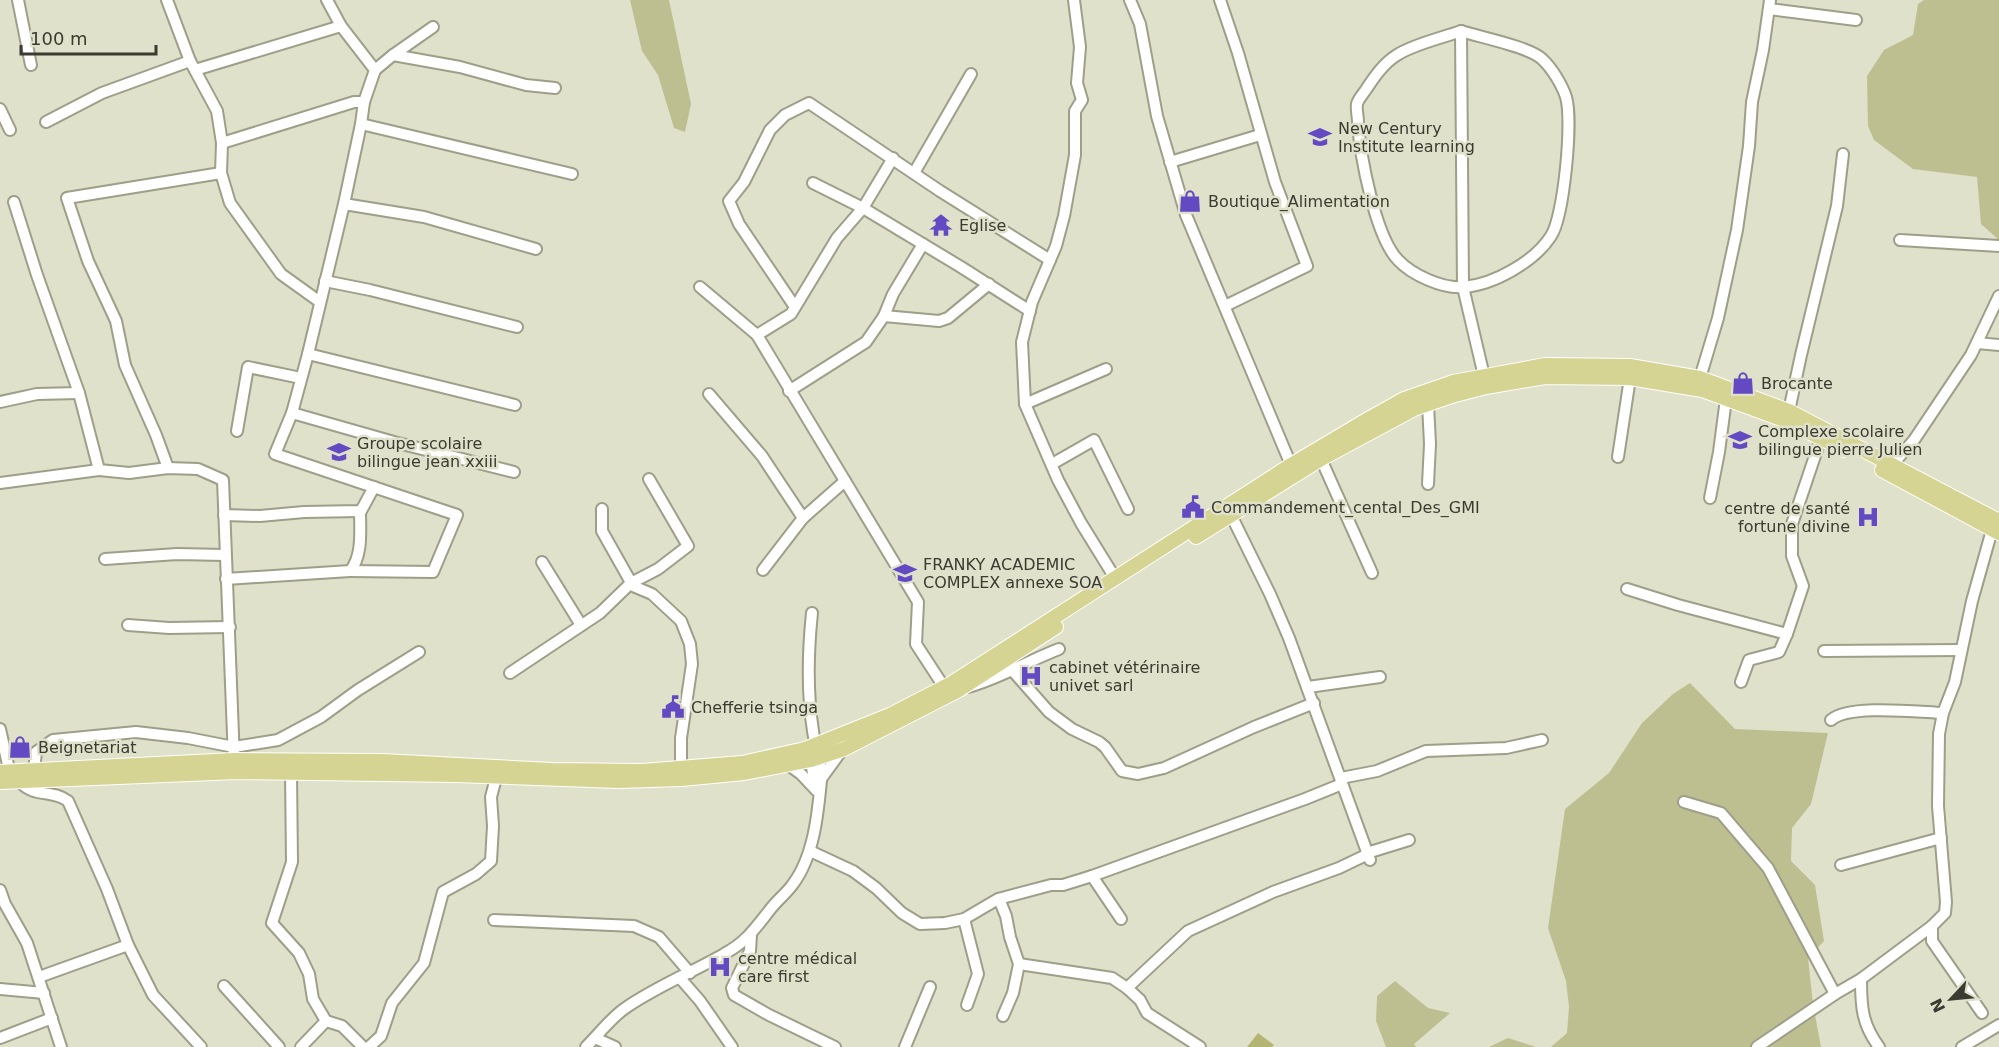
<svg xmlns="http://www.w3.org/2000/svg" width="1999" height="1047" font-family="'DejaVu Sans',sans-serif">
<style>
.green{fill:#bebf91}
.water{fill:#b5b573}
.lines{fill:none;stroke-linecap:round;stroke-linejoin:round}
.minor-casing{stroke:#9e9e89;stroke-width:14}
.major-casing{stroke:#fff;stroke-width:16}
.minor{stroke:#fff;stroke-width:10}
.major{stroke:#d6d492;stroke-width:14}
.labels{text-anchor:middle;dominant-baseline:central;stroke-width:5;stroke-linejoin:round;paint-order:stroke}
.poi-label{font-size:16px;fill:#3b3b32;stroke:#e0e1ca;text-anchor:start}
</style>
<rect width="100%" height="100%" fill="#e0e1ca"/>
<g class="green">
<path d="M 630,0 L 669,0 L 691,104 L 685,132 L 674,128 L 658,75 L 642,51 Z"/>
<path d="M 1924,0 L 1999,0 L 1999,240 L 1981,224 L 1977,177 L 1913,169 L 1874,140 L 1868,126 L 1867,76 L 1884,50 L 1913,35 L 1918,4 Z"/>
<path d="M 1690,683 L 1735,729 L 1828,733 L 1811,804 L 1792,828 L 1791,861 L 1815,885 L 1824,941 L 1808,958 L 1813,1004 L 1821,1047 L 1551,1047 L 1567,1033 L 1569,1007 L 1566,981 L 1548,928 L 1565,809 L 1609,773 L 1642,723 L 1673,694 Z"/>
<path d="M 1395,981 L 1428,1008 L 1450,1013 L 1414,1044 L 1416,1047 L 1386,1047 L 1376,1021 L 1377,996 Z"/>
<path d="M 1508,1038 L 1536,1047 L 1489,1047 Z"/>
</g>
<path class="water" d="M 1258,1033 L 1274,1045 L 1272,1047 L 1247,1047 Z"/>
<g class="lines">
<g class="minor-casing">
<g id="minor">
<path d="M 18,0 L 31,65"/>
<path d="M 167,0 L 190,61 L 217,111 L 222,143 L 221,173 L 230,203 L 281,274 L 320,302"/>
<path d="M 1074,0 L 1080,47 L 1077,83 L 1082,100 L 1075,111 L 1075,155 L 1064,216 L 1056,246 L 1032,302 L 1022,342 L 1025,404 L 1058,480 L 1081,523 L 1115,578"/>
<path d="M 1130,0 L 1140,24 L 1157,116 L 1186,215 L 1291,465"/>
<path d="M 1220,0 L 1238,53 L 1275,182 L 1307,266 L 1225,306"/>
<path d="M 1769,9 L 1856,20"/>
<path d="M 1461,31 C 1479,37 1530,47 1542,59 C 1552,68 1562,85 1566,97 C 1573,120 1564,216 1551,236 C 1535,261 1494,285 1463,287 C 1443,289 1412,275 1398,260 C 1375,236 1360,155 1358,122 C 1358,116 1356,109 1357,104 C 1358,99 1364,93 1367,88 C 1375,76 1384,63 1397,55 C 1414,44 1442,38 1461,31 Z"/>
<path d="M 1461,31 L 1463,287 L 1484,376"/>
<path d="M 393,55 L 433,27"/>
<path d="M 195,70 L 341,26"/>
<path d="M 375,70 L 393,55 L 460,67 L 526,85 L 555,88"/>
<path d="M 0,109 L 10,130"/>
<path d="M 46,122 L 102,93 L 190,61"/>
<path d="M 361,124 L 572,174"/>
<path d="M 222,143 L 354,102 L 364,102"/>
<path d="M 1170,162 L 1260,135"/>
<path d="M 914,173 L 971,74"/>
<path d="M 813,183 L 863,208 L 893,158"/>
<path d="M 14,202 L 37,275 L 79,393 L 99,470 L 129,473 L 168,468 L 198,469 L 223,480 L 234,760"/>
<path d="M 344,204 L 424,217 L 536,249"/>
<path d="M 1900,240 L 1999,246"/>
<path d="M 325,281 L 370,290 L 517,327"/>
<path d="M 700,287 L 757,335 L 918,602 L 916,644 L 944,687"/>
<path d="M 795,307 L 739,224 L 729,201 L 744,182 L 770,130 L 785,115 L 809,103 L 940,191 L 1050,260"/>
<path d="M 884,316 L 939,321 L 948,318 L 989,284"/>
<path d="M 757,335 L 791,314 L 837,238 L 863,208 L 961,267 L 1030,311"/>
<path d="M 1977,343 L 1999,345"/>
<path d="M 308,354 L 344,204 L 361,124 L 364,102 L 375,70 L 341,26 L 327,0"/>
<path d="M 1700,378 L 1718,318 L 1737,230 L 1749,146 L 1752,102 L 1763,50 L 1770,0"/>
<path d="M 789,391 L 866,342 L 884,316 L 893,294 L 923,244"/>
<path d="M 709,394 L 762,456 L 803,518"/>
<path d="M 0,402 L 37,394 L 79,393"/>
<path d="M 1025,404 L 1106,369"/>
<path d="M 1428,404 L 1430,444 L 1428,484"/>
<path d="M 1789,411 L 1801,355 L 1837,206 L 1843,154"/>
<path d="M 292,413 L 394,442 L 514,472"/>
<path d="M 237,431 L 248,367 L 301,378"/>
<path d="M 1618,457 L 1630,378"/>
<path d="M 1321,459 L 1372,573"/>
<path d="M 1052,464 L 1094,440 L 1128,509"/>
<path d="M 1892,465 L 1914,440 L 1971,355 L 1999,296"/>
<path d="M 168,468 L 156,435 L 125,365 L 116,321 L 88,261 L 67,198 L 221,173"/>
<path d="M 0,483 L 99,470"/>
<path d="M 1710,498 L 1719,452 L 1726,399"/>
<path d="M 602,509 L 602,531 L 633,586 L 652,594 L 681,621 L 690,644 L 692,664 L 681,738 L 681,768"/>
<path d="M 224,515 L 260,516 L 304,512 L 361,511 L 374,487"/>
<path d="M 1231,515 L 1270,594 L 1289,638 L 1370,860"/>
<path d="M 105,559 L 177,554 L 225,555"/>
<path d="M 542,562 L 581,625"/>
<path d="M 763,570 L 803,518 L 845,481"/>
<path d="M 350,571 L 433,572 L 457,515 L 275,454 L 292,413 L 308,354 L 515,405"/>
<path d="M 226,579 L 350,571 C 363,556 360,530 360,511"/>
<path d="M 1627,589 L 1678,605 L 1787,634 L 1803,586 L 1792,556 L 1792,524 L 1821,438"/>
<path d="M 128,625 L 169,628 L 230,627"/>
<path d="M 1824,651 L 1961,650"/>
<path d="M 1012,670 L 1049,712 L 1072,729 L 1099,742 L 1105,747 L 1122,771 L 1138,774 L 1164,768 L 1254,727 L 1314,703"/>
<path d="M 510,673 L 600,613 L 631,583 L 658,569 L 688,546 L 649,479"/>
<path d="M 1741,682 L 1749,660 L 1779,652 L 1787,634"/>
<path d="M 968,687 C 1000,678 1028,661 1059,649"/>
<path d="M 1308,687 L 1380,677"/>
<path d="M 1831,720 C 1849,704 1917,712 1943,713"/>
<path d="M 0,729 L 11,778"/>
<path d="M 810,753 L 815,788"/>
<path d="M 787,764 L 801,774 L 816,790"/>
<path d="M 34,770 L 36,752 L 53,740 L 136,732 L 188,738 L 234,747 L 278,740 L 321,717 L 358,690 L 419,652"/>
<path d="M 291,773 L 292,862 L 272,923 L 299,953 L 309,974 L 313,999 L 326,1021 L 301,1047"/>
<path d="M 1341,778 L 1377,771 L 1426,751 L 1506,748 L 1542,740"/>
<path d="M 821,779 L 842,750"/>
<path d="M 20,782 C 34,798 52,789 68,801 L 107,889 L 128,945 L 39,977"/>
<path d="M 1684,802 L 1721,813 L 1768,868 L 1835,994"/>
<path d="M 810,851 L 853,871 L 876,888 L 902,913 L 920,924 L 945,923 L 964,919 L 998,899 L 1051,885 L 1063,885 L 1092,876"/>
<path d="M 1367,853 L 1409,840"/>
<path d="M 1841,865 L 1941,838"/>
<path d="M 0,890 L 5,904 L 27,943 L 61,1047"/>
<path d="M 999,899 L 1006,916 L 1010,937 L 1019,964 L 1013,993 L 1003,1016"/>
<path d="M 964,919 L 978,974 L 967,1005"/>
<path d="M 1121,919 L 1092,876 L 1305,799 L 1342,784"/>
<path d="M 494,920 L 634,926 L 659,937 L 690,973"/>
<path d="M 1932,926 L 1932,941 L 1982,1013"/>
<path d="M 751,935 L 750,951 L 732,988 L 734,995 L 769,1015 L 835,1047"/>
<path d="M 128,945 L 153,995 L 201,1047"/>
<path d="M 1019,964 L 1112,978 L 1127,988 L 1140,1000 L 1147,1013 L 1200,1047"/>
<path d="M 680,978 L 700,1001 L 732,1047"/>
<path d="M 1861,979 C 1861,1007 1862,1024 1879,1047"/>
<path d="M 224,986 L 279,1047"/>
<path d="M 1127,988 L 1188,931 L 1273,892 L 1339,868 L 1364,856"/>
<path d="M 0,989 L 44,993"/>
<path d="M 326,1021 L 342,1026 L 363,1047"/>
<path d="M 0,1038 L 52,1018"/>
<path d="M 595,1038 L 615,1047"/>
<path d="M 369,1047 L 381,1036 L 392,1003 L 424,963 L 443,892 L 476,874 L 491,861 L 493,826 L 491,797 L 496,778"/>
<path d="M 586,1047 C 598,1035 610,1019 624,1009 C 655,987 691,973 724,954 C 746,942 754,930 769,911 C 776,901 786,894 793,884 C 814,856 818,813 821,780 C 822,762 815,747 813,731 C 807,692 808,651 812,613"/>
<path d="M 905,1047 L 930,987"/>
<path d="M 1757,1047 L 1835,994 L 1861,979 L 1932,926 L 1945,913 L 1946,902 L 1938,806 L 1939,734 L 1943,713 L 1955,682 L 1972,601 L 1992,530"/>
<path d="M 1962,1047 L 1999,1025"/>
</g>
</g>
<g class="major-casing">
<g id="major">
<path d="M 1882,470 L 1999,533"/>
<path d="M 1196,537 L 1321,459 L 1414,409 L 1455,395 L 1486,387 L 1545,377 L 1630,378 L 1702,390 L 1787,421 L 1844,450"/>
<path d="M 0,772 L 234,760 L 383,761 L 551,770 L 642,771 L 742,763 L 805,749 L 890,715 L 952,683 L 1291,465 L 1370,418 L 1404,399 L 1453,382 L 1545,365 L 1630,366 L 1700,378 L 1789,411 L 1999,521"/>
<path d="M 0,782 L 237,772 L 456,775 L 618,781 L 682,779 L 744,773 L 811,760 L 844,749 L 959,690 L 1056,627"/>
</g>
</g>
<use href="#minor" class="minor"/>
<use href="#major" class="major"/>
</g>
<defs>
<g id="school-bare" transform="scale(1.8)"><path d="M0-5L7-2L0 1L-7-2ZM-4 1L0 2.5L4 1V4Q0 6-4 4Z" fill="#6349c2" stroke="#e0e1ca" stroke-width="2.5" paint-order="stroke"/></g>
<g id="shop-bare" transform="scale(1.8)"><path d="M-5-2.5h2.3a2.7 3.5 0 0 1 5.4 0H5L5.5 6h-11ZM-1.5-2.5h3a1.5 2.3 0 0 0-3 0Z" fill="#6349c2" stroke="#e0e1ca" stroke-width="2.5" paint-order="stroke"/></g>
<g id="temple-bare" transform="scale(1.8)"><path d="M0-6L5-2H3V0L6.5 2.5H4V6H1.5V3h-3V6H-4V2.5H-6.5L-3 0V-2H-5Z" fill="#6349c2" stroke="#e0e1ca" stroke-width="2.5" paint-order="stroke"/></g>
<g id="civic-bare" transform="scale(1.8)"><path d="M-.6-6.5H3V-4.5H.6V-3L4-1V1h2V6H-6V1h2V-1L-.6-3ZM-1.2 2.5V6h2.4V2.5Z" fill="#6349c2" stroke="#e0e1ca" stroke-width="2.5" paint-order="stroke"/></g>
<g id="hospital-bare" transform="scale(1.8)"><path d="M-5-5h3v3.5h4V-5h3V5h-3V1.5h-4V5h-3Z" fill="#6349c2" stroke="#e0e1ca" stroke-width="2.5" paint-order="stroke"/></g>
</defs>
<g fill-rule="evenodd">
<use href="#school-bare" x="1320" y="137"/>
<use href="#shop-bare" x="1190" y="201"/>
<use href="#temple-bare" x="941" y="225"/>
<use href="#shop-bare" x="1743" y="383"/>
<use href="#school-bare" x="1740" y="440"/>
<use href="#school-bare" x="339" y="452"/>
<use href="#civic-bare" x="1193" y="507"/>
<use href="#hospital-bare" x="1868" y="517"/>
<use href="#school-bare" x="905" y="573"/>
<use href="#hospital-bare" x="1031" y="676"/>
<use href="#civic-bare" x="673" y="707"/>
<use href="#shop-bare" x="20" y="747"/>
<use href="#hospital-bare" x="720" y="967"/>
</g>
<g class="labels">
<g class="poi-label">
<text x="1338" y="128">New Century<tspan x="1338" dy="18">Institute learning</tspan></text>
<text x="1208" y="201">Boutique_Alimentation</text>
<text x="959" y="225">Eglise</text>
<text x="1761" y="383">Brocante</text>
<text x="1758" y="431">Complexe scolaire<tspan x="1758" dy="18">bilingue pierre Julien</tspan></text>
<text x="357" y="443">Groupe scolaire<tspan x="357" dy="18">bilingue jean xxiii</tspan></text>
<text x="1211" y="507">Commandement_cental_Des_GMI</text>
<text x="1850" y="508" text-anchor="end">centre de santé<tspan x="1850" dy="18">fortune divine</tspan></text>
<text x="923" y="564">FRANKY ACADEMIC<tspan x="923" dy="18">COMPLEX annexe SOA</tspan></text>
<text x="1049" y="667">cabinet vétérinaire<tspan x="1049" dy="18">univet sarl</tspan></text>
<text x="691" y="707">Chefferie tsinga</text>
<text x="38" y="747">Beignetariat</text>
<text x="738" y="958">centre médical<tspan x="738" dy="18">care first</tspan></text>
</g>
</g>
<g transform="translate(1951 999) rotate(244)" stroke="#e0e1ca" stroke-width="4.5" paint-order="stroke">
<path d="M0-4.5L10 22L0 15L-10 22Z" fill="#3b3b32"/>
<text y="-9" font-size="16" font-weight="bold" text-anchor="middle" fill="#3b3b32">N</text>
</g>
<path d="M21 45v9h135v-9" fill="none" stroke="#3b3b32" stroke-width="3"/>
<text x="30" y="45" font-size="18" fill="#3b3b32" stroke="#e0e1ca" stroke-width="4.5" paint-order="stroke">100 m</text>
</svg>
